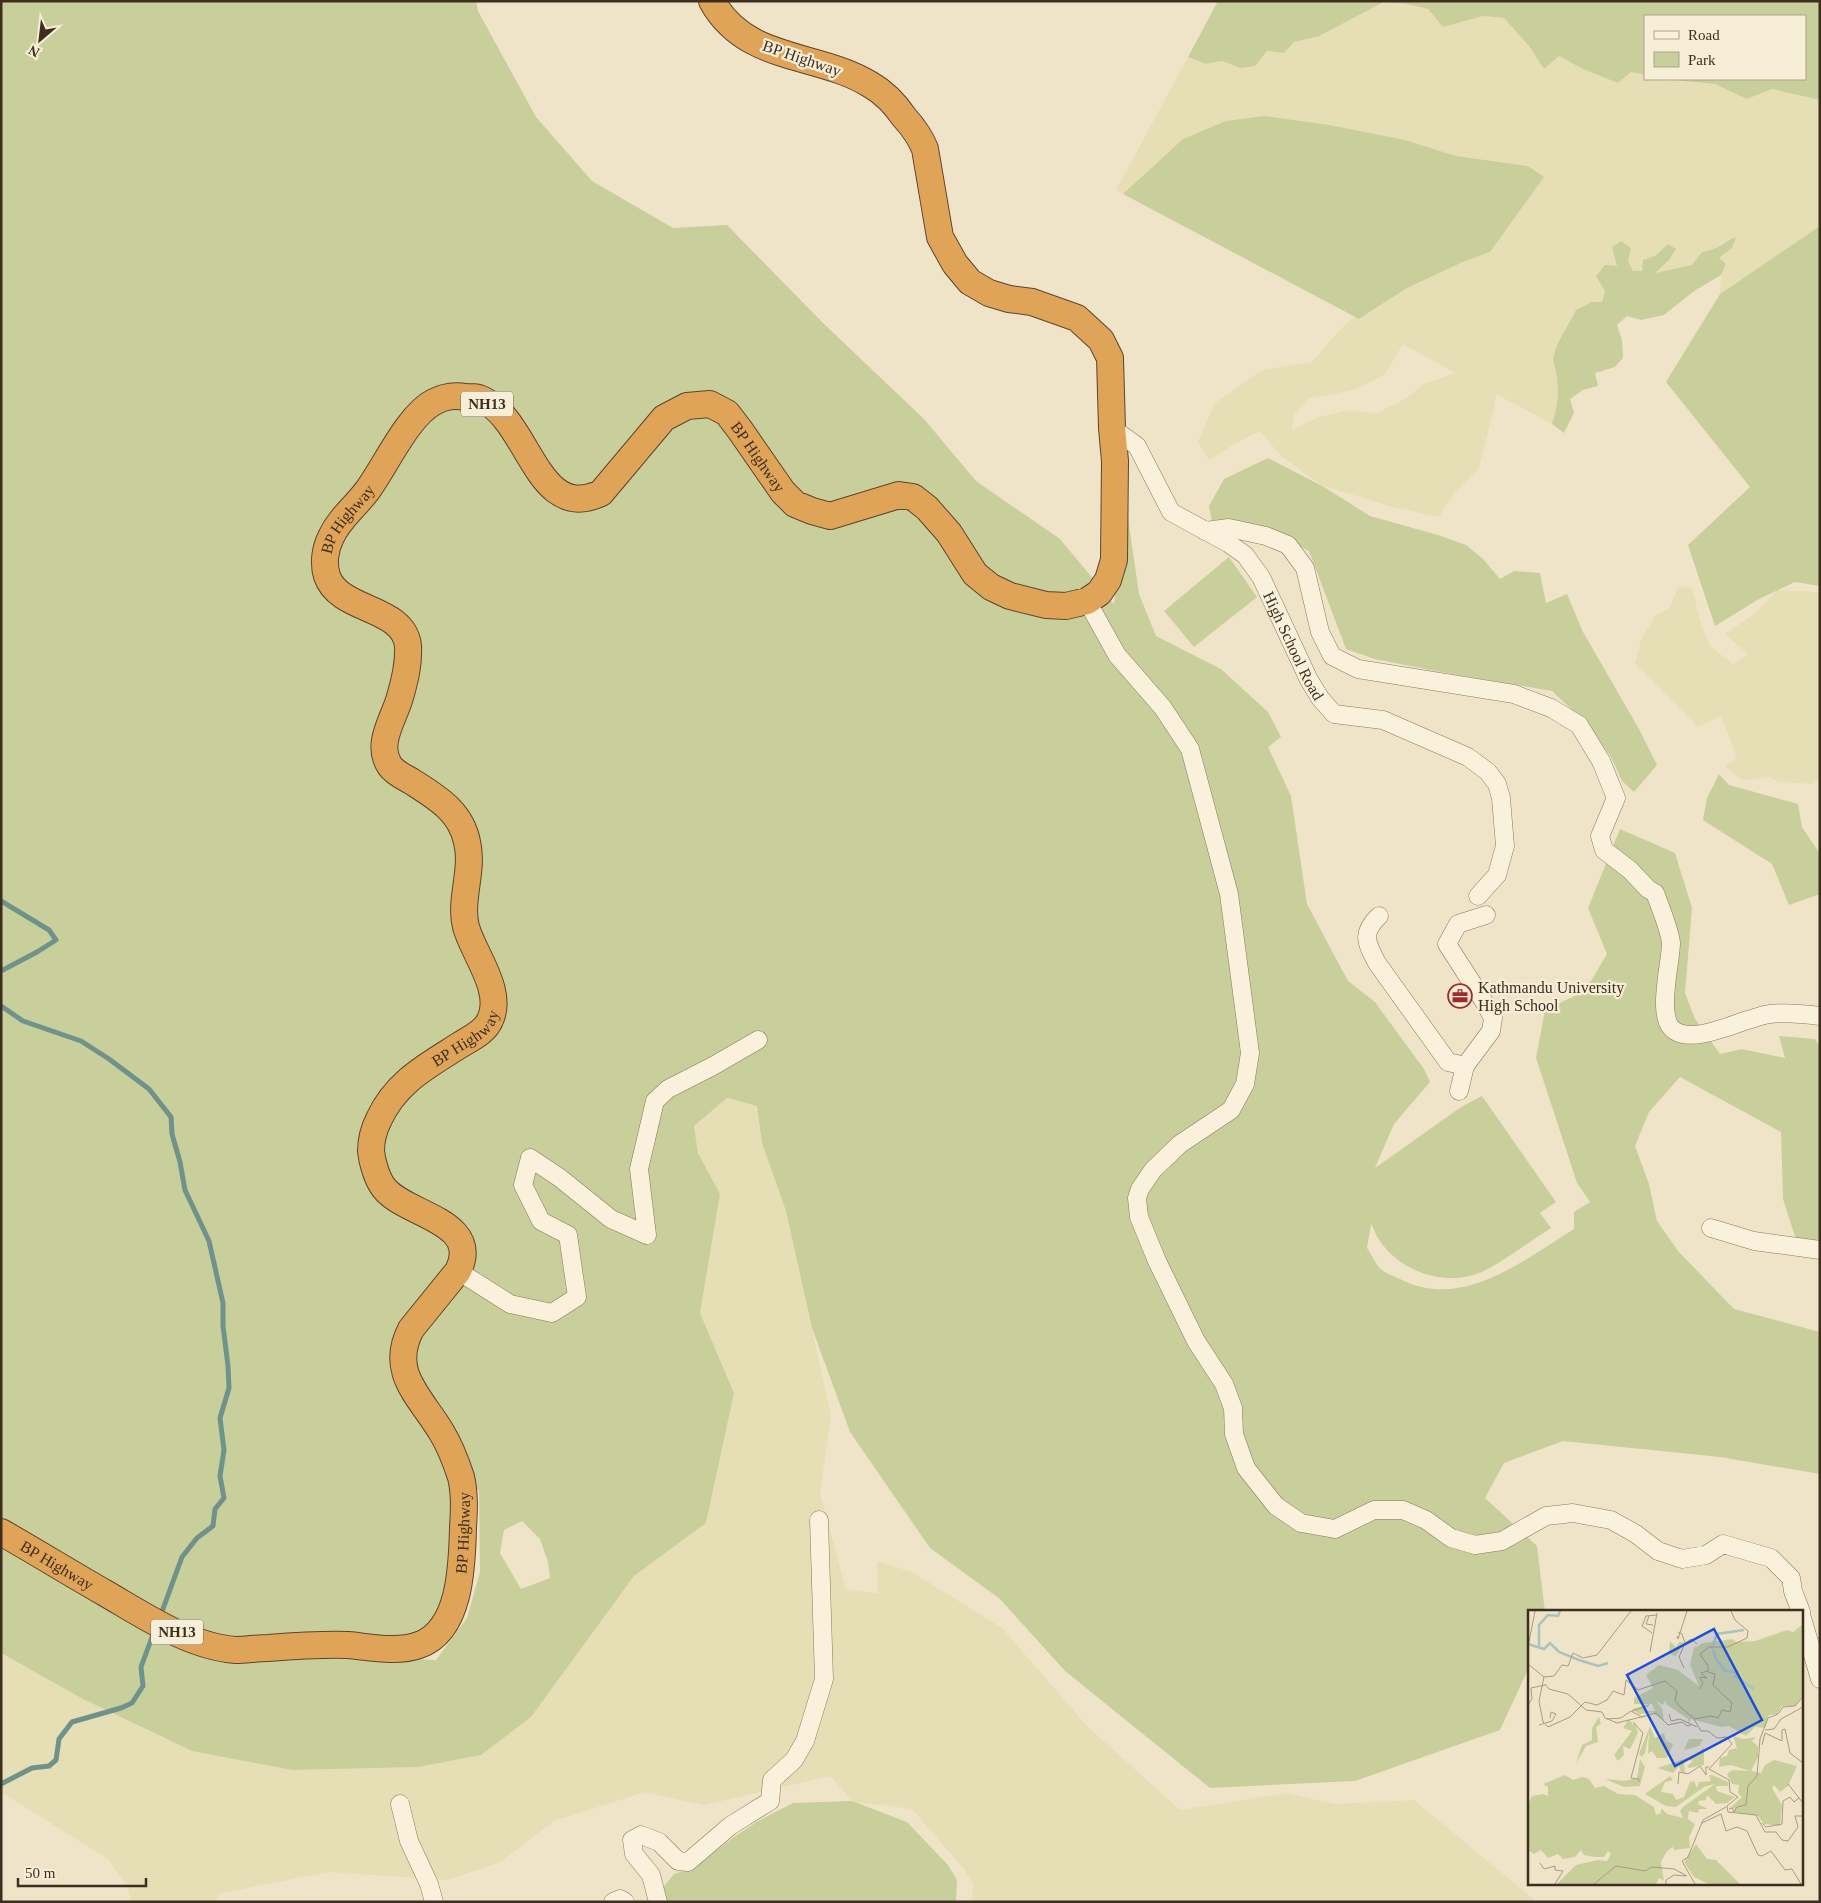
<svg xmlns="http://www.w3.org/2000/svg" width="1821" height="1903" font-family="Georgia,serif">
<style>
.farmland{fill:#e6deb5;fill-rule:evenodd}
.green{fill:#c9cf9b;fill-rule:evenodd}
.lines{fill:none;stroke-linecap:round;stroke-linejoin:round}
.stream{stroke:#6f938a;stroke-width:5}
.minor-casing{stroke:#8d765c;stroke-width:19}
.highway-casing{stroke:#5b4430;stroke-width:28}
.minor{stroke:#faf1dc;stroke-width:18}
.highway{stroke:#e0a458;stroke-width:26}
.labels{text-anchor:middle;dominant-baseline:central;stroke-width:4.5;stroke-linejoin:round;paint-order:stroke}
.shield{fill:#f7eed8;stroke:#756857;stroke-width:1}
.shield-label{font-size:15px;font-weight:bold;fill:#3d2e20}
.street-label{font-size:16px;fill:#3d2e20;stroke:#f7eed8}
.poi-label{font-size:16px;fill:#3d2e20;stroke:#f7eed8;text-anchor:start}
.inset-river{fill:none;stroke:#a9c4bc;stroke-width:2.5}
.inset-road{fill:none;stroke:#a89b85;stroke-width:1}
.view{fill:#1d4ed8;fill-opacity:0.15;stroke:#1d4ed8;stroke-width:2.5}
.inset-edge{fill:none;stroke:#3d2e20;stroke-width:2.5}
</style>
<rect width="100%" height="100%" fill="#f0e4c8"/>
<g class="farmland">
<path d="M 1384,2 L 1409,5 L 1428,9 L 1443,27 L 1483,16 L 1504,18 L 1529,46 L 1544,68 L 1559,55 L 1583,69 L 1631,72 L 1645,75 L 1645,79 L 1715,84 L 1747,99 L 1772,89 L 1820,100 L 1820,226 L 1720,294 L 1721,275 L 1726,264 L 1719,258 L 1732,248 L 1723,242 L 1712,251 L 1702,252 L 1692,265 L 1675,269 L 1654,273 L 1669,260 L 1676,250 L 1668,244 L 1655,256 L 1643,260 L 1642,271 L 1632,271 L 1628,261 L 1617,267 L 1605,291 L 1602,302 L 1563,336 L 1557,345 L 1553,358 L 1557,377 L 1558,395 L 1556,410 L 1552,424 L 1496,394 L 1495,404 L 1479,468 L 1454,493 L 1439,517 L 1392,507 L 1321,485 L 1280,455 L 1260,431 L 1236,443 L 1209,460 L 1198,442 L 1215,403 L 1262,370 L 1312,362 L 1338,332 L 1361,310 L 1367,315 L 1407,288 L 1463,262 L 1490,252 L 1544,177 L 1528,166 L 1456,156 L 1405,140 L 1184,139 L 1123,194 L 1116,190 L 1188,57 L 1205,64 L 1222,61 L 1240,68 L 1267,51 L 1284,53 L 1294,42 L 1319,36 ZM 1403,344 L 1455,373 L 1424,384 L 1405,399 L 1375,414 L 1350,410 L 1319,417 L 1292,430 L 1294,415 L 1309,399 L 1357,389 L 1385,374 Z"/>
<path d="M 1679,586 L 1692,588 L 1701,624 L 1710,646 L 1733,664 L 1748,654 L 1725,634 L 1754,614 L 1777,590 L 1820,592 L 1820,778 L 1813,784 L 1778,782 L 1770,777 L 1742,780 L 1725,766 L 1737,758 L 1721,716 L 1698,727 L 1635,664 L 1641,640 L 1655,616 L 1670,607 Z"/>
<path d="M 727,1098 L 757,1106 L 762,1143 L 786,1211 L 831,1416 L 820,1493 L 846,1590 L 878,1593 L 877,1561 L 912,1572 L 1002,1628 L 1087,1726 L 1180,1810 L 1286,1793 L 1335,1804 L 1414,1800 L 1537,1902 L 972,1902 L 973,1884 L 964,1869 L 912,1809 L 854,1802 L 830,1776 L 704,1805 L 645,1792 L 554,1821 L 500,1862 L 448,1880 L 329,1872 L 221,1893 L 215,1902 L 131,1902 L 128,1887 L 108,1859 L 1,1792 L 1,1653 L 81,1698 L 192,1751 L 292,1770 L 418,1767 L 480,1755 L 531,1717 L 634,1576 L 706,1523 L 734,1393 L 700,1313 L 720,1194 L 698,1153 L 694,1126 Z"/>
</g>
<g class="green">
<path d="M 1,1 L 476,1 L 478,11 L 536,117 L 592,181 L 673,228 L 727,225 L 823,323 L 924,419 L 976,481 L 1060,539 L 1114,604 L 1126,504 L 1139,594 L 1156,636 L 1221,669 L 1268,712 L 1281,737 L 1268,747 L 1291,796 L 1307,904 L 1348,981 L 1375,1002 L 1424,1069 L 1430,1082 L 1394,1124 L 1375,1168 L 1461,1107 L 1482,1096 L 1556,1202 L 1540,1213 L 1551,1228 C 1529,1242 1508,1258 1486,1270 C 1449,1289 1399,1273 1378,1238 C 1375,1234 1374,1228 1371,1224 L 1367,1248 C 1372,1255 1376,1265 1382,1270 C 1387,1274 1394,1276 1400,1279 C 1462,1311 1522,1261 1574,1229 L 1574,1212 L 1590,1202 L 1577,1183 L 1536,1058 L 1545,1010 L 1585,991 L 1607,954 L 1588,908 L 1620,829 L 1675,853 L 1692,908 L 1685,993 L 1695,1019 L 1720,1054 L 1742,1049 L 1785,1058 L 1779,1036 L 1815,1039 L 1820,1047 L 1820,1259 L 1800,1252 L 1783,1199 L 1781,1132 L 1680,1077 L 1649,1112 L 1635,1146 L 1649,1184 L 1657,1221 L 1678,1251 L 1734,1309 L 1820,1332 L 1820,1474 L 1720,1457 L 1563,1441 L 1504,1463 L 1485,1498 L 1537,1546 L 1545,1612 L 1530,1612 L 1530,1665 L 1500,1730 L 1355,1781 L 1210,1788 L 1065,1671 L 1000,1599 L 930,1548 L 850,1432 L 812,1328 L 786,1211 L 762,1143 L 757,1106 L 727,1098 L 694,1126 L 698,1153 L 720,1194 L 700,1313 L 734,1393 L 706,1523 L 634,1576 L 531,1717 L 481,1755 L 418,1767 L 292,1770 L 192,1751 L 81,1698 L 1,1653 L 1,1539 L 193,1646 L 436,1660 L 467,1618 L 480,1572 L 479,1490 L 453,1488 L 448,1587 L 440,1611 L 415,1637 L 238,1639 L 202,1634 L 1,1523 ZM 522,1521 L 540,1539 L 548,1562 L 550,1578 L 521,1589 L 500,1553 L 504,1530 Z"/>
<path d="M 1218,1 L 1820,1 L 1820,100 L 1772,89 L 1747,99 L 1715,84 L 1660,79 L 1805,79 L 1805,16 L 1645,16 L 1645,75 L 1631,72 L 1618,83 L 1583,69 L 1559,56 L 1544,69 L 1529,46 L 1504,18 L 1483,16 L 1443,27 L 1428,9 L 1406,4 L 1384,2 L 1319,36 L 1294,42 L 1284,53 L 1267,51 L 1255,66 L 1240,68 L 1222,61 L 1205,64 L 1188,57 Z"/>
<path d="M 1265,116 L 1329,125 L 1405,140 L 1456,156 L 1528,166 L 1544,177 L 1490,252 L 1463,262 L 1407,288 L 1359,319 L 1123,194 L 1183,139 L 1226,121 Z"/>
<path d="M 1820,226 L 1820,586 L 1795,582 L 1759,599 L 1715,626 L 1688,545 L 1750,487 L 1666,382 L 1720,294 Z"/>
<path d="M 1736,237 L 1732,248 L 1719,258 L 1726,264 L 1721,275 L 1694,291 L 1664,315 L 1641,320 L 1627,316 L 1617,325 L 1622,340 L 1623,358 L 1615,367 L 1595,373 L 1598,386 L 1583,390 L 1570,399 L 1574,413 L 1564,433 L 1552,424 L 1556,410 L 1558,395 L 1557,377 L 1553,358 L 1557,345 L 1576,310 L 1592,302 L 1602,302 L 1605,291 L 1596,276 L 1605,265 L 1617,266 L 1612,247 L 1621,241 L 1631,248 L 1628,261 L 1633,271 L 1642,271 L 1643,260 L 1655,256 L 1668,244 L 1676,249 L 1669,260 L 1655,273 L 1692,265 L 1702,252 C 1715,251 1724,242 1736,237 Z"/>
<path d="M 1268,458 L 1324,487 L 1370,516 L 1438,535 L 1466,545 L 1483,559 L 1500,579 L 1514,571 L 1540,573 L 1546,603 L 1567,594 L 1583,632 L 1639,729 L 1657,765 L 1634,792 L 1622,781 L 1610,755 L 1583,720 L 1552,691 L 1435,671 L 1375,659 L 1346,649 L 1309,551 L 1280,536 L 1212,522 L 1209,506 L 1224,479 Z"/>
<path d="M 1229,557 L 1257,597 L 1194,647 L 1164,611 Z"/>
<path d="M 1719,774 L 1729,785 L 1798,804 L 1802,827 L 1820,854 L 1820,894 L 1789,905 L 1772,864 L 1703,820 L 1707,798 Z"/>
<path d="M 852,1801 L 907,1822 L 948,1865 L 957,1880 L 956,1902 L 663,1902 L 664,1886 L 674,1874 L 694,1867 L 731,1839 L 758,1821 L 793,1803 Z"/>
</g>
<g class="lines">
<g class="stream">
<path d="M 1,901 L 49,930 L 56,940 L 37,952 L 1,971"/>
<path d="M 1,1006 L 23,1021 L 81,1041 L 109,1059 L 149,1089 L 171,1117 L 172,1134 L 180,1162 L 185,1190 L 209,1241 L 223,1303 L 223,1326 L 228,1366 L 229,1388 L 220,1418 L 224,1450 L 220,1476 L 224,1498 L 215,1509 L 213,1526 L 197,1538 L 182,1557 L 160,1617"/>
<path d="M 1,1784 L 32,1768 L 49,1766 L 56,1760 L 59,1739 L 72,1722 L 121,1708 L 132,1703 L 143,1686 L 141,1667 L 155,1629"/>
</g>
<g class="minor-casing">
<g id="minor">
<path id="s1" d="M 1112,428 L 1137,446 L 1171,512 L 1228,543 L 1245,555 L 1261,577 L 1309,680 L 1320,698 L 1334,714 L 1383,720 L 1468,757 L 1488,772 L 1497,784 L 1501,798 L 1505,846 L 1497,875 L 1478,896"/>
<path d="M 1205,531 L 1229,528 L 1266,536 L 1288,545 L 1305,568 L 1320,632 L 1332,656 L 1358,669 L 1514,694 L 1551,708 L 1579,725 L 1601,761 L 1616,798 L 1600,836 L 1604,850 L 1630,870 L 1648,889 L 1655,893 C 1660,906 1670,931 1671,943 C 1671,964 1655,1019 1675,1031 C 1697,1045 1746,1017 1770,1014 C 1786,1012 1804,1014 1820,1016"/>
<path d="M 1087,601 L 1117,655 L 1163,708 L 1190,749 L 1229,894 L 1250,1053 L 1245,1084 L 1231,1110 L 1180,1144 L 1153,1170 L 1140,1189 L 1137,1198 L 1139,1217 L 1157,1261 L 1196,1341 L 1224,1384 L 1233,1408 L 1234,1434 L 1246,1468 L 1276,1506 L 1301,1523 L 1335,1529 L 1374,1510 L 1403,1510 L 1426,1520 L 1451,1538 L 1475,1545 L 1502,1541 L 1546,1516 L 1573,1513 L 1611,1520 L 1636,1534 L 1658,1551 L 1682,1559 L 1706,1555 L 1723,1544 L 1771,1558 L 1791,1578 L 1793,1591 L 1801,1612"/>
<path d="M 1379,916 C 1361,933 1366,942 1377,963 L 1448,1062 L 1465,1066"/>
<path d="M 1459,1091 L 1465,1066 L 1491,1031 L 1493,1018 L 1483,1000 L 1447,944 L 1458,924 L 1486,915"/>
<path d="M 1711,1228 L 1754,1241 L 1820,1250"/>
<path d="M 458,1271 L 510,1304 L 552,1313 L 577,1297 L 568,1235 L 541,1221 L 523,1185 L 530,1158 L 560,1178 L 611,1219 L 647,1235 L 639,1169 L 655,1101 L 668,1089 L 713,1066 L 758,1040"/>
<path d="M 1802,1618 L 1820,1679"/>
<path d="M 400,1804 L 409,1841 L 429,1884 L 434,1902"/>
<path d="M 613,1902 L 620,1899 L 625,1902"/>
<path d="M 658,1902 L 651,1875 L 634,1854 L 632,1840 L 641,1835 L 659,1842 L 678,1861 L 688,1862 L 730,1826 L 770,1801 L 772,1780 L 794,1760 L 805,1741 L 824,1679 L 819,1520"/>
</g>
</g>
<g class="highway-casing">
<g id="highway">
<path id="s2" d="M 1,1532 C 36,1552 70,1573 105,1593 C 143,1615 190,1647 236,1650 C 246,1650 257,1648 268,1648 C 294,1646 321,1644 348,1645 C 370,1647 397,1653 419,1645 C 461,1630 462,1565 463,1528 C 464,1511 465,1494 461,1477 C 456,1462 450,1446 442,1433 C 421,1397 388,1373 411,1329 L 458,1271 C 482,1220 406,1216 384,1188 C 377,1179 372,1162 371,1151 C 371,1139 374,1129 379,1119 C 396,1082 427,1066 460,1045 C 471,1038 485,1032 490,1020 C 504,991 474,955 466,927 C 459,900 474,870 467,842 C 461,811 436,797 411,781 C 404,777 395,773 390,766 C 375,744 394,719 400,697 C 405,680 409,664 408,646 C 404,606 339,612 327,576 C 323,564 325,549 331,537 C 339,519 355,507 367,491 C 385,467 408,415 434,402 C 445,396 454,395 466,397 C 470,397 475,397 479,398 C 530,417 535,524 601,493 L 664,418 L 687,406 L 710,404 L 727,413 L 740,430 L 783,492 L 795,504 L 812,511 L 830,516 L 899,495 L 913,497 L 927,508 L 949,533 L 975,574 L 991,587 L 1010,596 L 1046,605 L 1066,606 L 1087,601 L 1099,593 L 1108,580 L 1114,560 L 1115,461 L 1112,428 L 1110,358 L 1101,340 L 1077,318 L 1032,302 L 1009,299 L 989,293 L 970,282 L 955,264 L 940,237 L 925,149 C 920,136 913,127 904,117 C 895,104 885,93 871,85 C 818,52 746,63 712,1"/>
</g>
</g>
<use href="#minor" class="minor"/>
<use href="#highway" class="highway"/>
</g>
<defs>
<g id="office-ring" transform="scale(1.25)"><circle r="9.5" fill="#f7eed8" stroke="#9e2a2b" stroke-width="1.5"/><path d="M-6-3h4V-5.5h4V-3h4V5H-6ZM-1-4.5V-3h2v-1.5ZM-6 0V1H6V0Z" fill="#9e2a2b"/></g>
</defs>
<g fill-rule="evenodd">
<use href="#office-ring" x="1460" y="996"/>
</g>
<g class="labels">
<g class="shield">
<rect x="461" y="391.5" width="52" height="25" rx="4"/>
<rect x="151" y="1619.5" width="52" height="25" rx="4"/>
</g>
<g class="shield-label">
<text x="487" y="404">NH13</text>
<text x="177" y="1632">NH13</text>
</g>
<g class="street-label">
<text transform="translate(802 58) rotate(19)">BP Highway</text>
<text stroke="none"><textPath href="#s2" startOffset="2399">BP Highway</textPath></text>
<text stroke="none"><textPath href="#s2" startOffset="1816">BP Highway</textPath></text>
<text stroke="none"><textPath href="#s1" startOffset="294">High School Road</textPath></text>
<text stroke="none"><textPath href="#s2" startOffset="1189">BP Highway</textPath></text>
<text stroke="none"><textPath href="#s2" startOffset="576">BP Highway</textPath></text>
<text stroke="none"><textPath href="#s2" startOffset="65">BP Highway</textPath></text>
</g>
<g class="poi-label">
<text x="1478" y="987">Kathmandu University<tspan x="1478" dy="18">High School</tspan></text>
</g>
</g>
<g transform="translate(1528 1610)">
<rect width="275" height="275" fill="#f0e4c8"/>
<path d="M 275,14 L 275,86 L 267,96 L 254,96 L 249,104 L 241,105 L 237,118 L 227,117 L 218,126 L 201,116 L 193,117 L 163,109 L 161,114 L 160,109 L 138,94 L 138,90 L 135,95 L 128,91 L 134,98 L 136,111 L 125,103 L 111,104 L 104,99 L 116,96 L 120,101 L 127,101 L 124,94 L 106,94 L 106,88 L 125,78 L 118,65 L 131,55 L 150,60 L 171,76 L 162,55 L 166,38 L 175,33 L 204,29 L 208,32 L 227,31 L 259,20 L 265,22 ZM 142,31 L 148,37 L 151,32 L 156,32 L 148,46 L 141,44 ZM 71,107 L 73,114 L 68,117 L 70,132 L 58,136 L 48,153 L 54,135 L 64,130 L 64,118 ZM 101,109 L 105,115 L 107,113 L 110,123 L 102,139 L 95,136 L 96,145 L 90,151 L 86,145 L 104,121 L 95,118 ZM 122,116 L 127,128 L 136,123 L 138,131 L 145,134 L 139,148 L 129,148 L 124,141 L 120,144 L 121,122 L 117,143 L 114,147 L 111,144 ZM 205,126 L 215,129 L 228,127 L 224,131 L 230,136 L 230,147 L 223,161 L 233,163 L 237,155 L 246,150 L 269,156 L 260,176 L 252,182 L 246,175 L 244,178 L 254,195 L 252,216 L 236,214 L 230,206 L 206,202 L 207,199 L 202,198 L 214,187 L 210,183 L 211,175 L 204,174 L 199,164 L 204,160 L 222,161 L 203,155 L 191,157 L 192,148 L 199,146 L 201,140 L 209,138 ZM 161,129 L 175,129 L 171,136 L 156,140 ZM 176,137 L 176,155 L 161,158 L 159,156 L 165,151 L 160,150 L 156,152 L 157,163 L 153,162 L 151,156 L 145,163 L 129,158 L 168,145 ZM 112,149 L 117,157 L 112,176 L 96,177 L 77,169 L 96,171 L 109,168 ZM 37,165 L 45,170 L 54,167 L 61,169 L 67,178 L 76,176 L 90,184 L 107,185 L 126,197 L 128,205 L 133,203 L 133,198 L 139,204 L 155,208 L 152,201 L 155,197 L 187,174 L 176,177 L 148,197 L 138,196 L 117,184 L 142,166 L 145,170 L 137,172 L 133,182 L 145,184 L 148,190 L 156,187 L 162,172 L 166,171 L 169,178 L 171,172 L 183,171 L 181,165 L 184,165 L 200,172 L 200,176 L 188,176 L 189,181 L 207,187 L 199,193 L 188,194 L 179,185 L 178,190 L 171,191 L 170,194 L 180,199 L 171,199 L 170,203 L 161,201 L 160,209 L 167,214 L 161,228 L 162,238 L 146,240 L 145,237 L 139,241 L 133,252 L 136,271 L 131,268 L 128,274 L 29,274 L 48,255 L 69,250 L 79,251 L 83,244 L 80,241 L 76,247 L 67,247 L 56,245 L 53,240 L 47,247 L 35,249 L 30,244 L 20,248 L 13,240 L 6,244 L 0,240 L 0,195 L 4,186 L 15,184 L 20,186 L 20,177 L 15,174 ZM 168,234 L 179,249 L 188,250 L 212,274 L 180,274 L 166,267 L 156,252 Z" fill="#c9cf9b"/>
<path class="inset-river" d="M 0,34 L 16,39 L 22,33 L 31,42 L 51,50 L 70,56 L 80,53M 185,35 L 189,24 L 216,20M 11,36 L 11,15 L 20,5 L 30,6 L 32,1M 185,39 L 188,49 L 197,61 L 209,62 L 207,66 L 226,79"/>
<path class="inset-road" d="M 203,1 L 207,10 L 220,21 L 219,28 L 200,37 L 181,37 L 172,44 L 180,56 L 180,62 L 187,64 L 185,75 L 204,93 L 202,102 L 194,100 L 190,108 L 183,106 L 166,109 L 173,121 L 180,121 L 189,128 L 199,127 L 204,134 L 181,159 L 201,170 L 202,182 L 210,187 L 199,196 L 200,202 L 228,205 L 237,222 L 248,222 L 254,230 L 260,231 L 270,217 L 267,206 L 275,206M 121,6 L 118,14 L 125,15M 150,22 L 154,24 L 157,33 L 151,47 L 156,58M 124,23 L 114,16 L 118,6 L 129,5M 149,26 L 150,29 L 159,1M 1,32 L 7,1M 157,33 L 163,29 L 169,34M 122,42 L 129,3M 0,54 L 16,67 L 11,91 L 15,112 L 20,117 L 42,107 L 57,92 L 69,95 L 79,90 L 85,81 L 96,85 L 98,70 L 110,80 L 137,71 L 149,81 L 147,90 L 153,98 L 167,109M 16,67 L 26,66 L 34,55 L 40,56 L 45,43 L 55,48 L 69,45 L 103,1M 17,74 L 21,79 L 40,84 L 58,100 L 74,102 L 77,108 L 89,113 L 117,106M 171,79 L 175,74 L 172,67 L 179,68 L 173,63 L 180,61M 0,95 L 4,89 L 3,78 L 17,75M 104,101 L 121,95M 141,104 L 143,111 L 152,109 L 169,117M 79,109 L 93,108 L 103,101 L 114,107 L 128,103 L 140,115 L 154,112 L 159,116 L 163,115M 105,112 L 115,123 L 103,168 L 111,169 L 111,172M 11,115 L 24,111 L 28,104 L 23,102 L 22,108M 237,120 L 246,119 L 253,109 L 275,97M 234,135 L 237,123 L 254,131 L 254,120 L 257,119 L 262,143 L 275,153M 150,174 L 151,162 L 160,164 L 172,156 L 178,165 L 178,157 L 181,157M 260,174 L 275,193M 201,199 L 204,198 L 206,202 L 209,197 L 218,195 L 220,176 L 229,166 L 232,129 L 240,108 L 250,104 L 255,97 L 267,96 L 275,87M 174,213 L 193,204 L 198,221 L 209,217 L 219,221 L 230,245 L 234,246 L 243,241 L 257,260 L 264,259 L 273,274M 234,213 L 238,217 L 254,214 L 255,191 L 262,187 L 266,192 L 271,188M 12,253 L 16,259 L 27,256 L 27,260 L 35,261 L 27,274M 66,274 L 88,256 L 117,261 L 124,257 L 146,259 L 159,266M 138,274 L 138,270 L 146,265 L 158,266M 167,274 L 154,251 L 160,247 L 175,210 L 198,197"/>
<path class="view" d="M 186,19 L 234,110 L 147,156 L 99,65 Z"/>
<rect width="275" height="275" class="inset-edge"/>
</g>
<rect width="1821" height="1903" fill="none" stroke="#3d2e20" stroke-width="5"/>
<rect x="1644" y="15" width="162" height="65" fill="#f7eed8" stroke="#ada18e"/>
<rect x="1654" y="31" width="25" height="8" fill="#faf1dc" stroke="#ada18e"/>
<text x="1688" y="40" font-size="15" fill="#3d2e20">Road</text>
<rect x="1654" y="52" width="25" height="15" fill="#c9cf9b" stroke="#ada18e"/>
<text x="1688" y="65" font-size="15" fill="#3d2e20">Park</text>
<g transform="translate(40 40) rotate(208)" stroke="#f7eed8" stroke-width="4" paint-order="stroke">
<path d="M0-4L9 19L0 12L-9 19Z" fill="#3d2e20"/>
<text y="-8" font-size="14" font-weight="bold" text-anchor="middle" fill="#3d2e20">N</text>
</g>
<path d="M18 1878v8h128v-8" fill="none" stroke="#3d2e20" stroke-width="2.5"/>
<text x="25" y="1878" font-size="15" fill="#3d2e20" stroke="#f7eed8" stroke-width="4" paint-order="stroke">50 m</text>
</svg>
